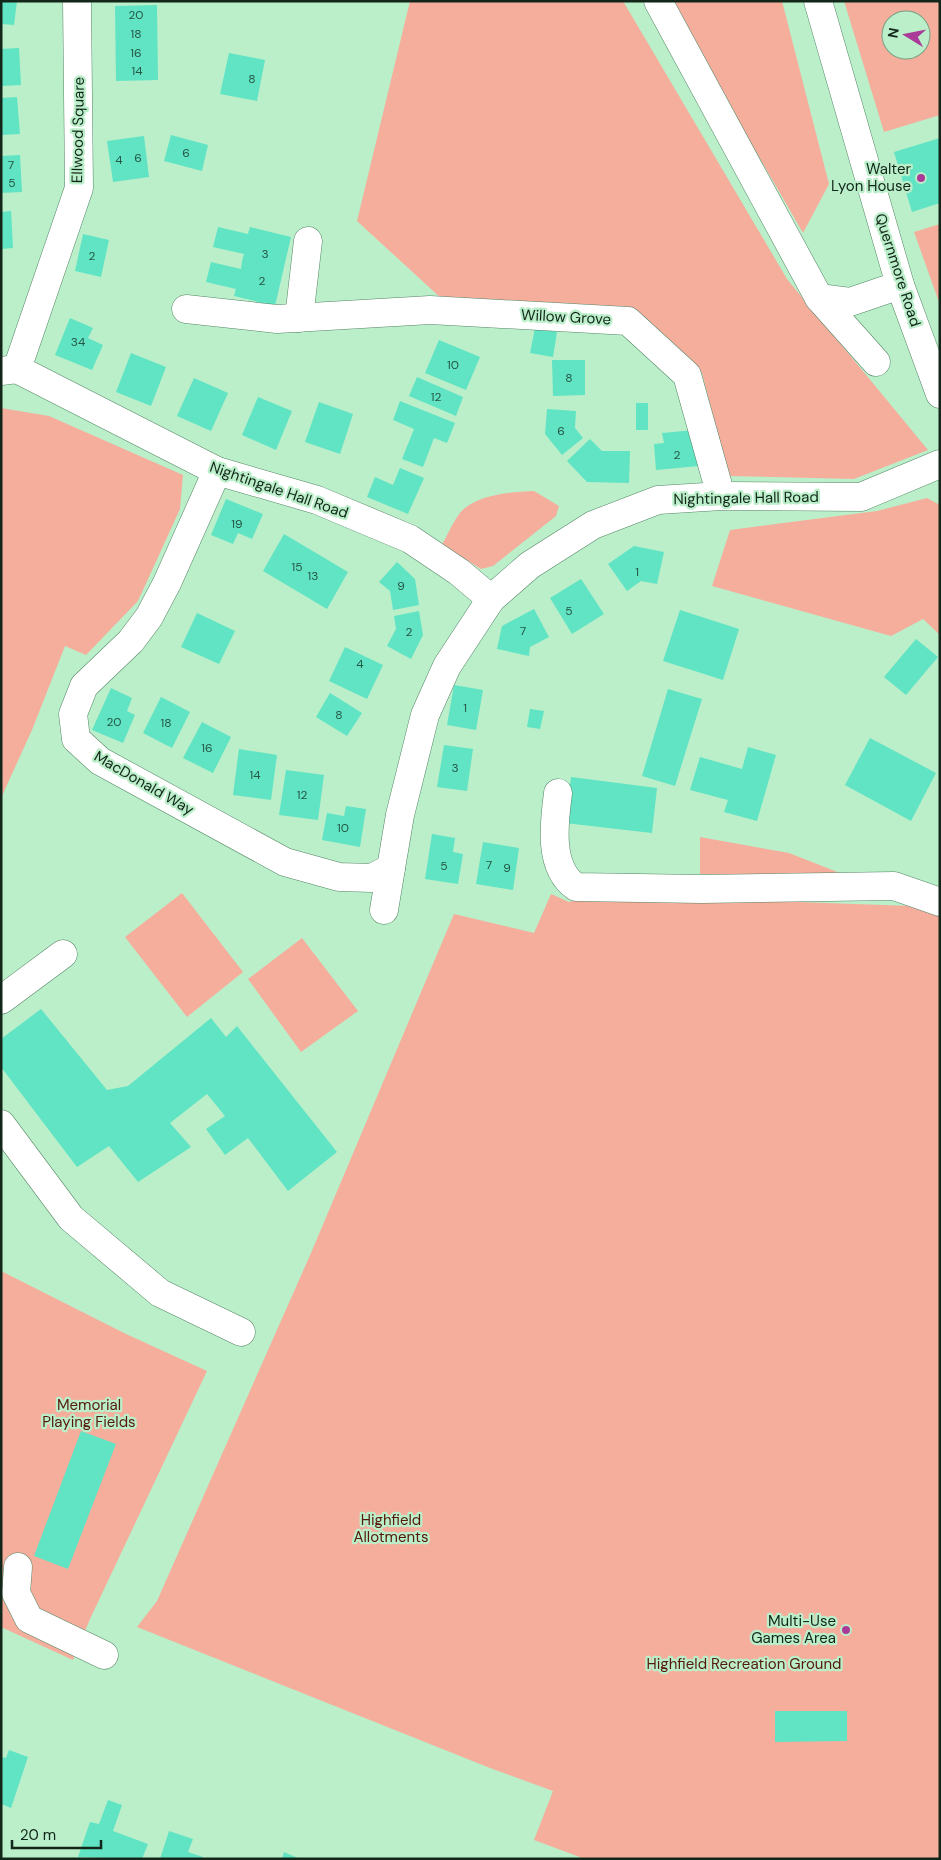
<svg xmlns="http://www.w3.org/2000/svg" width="941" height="1860" font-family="'DM Sans',sans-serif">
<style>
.green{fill:#f6ae9c;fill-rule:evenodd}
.building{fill:#60e4c4}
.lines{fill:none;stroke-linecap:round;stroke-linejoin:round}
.minor-casing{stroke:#558565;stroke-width:29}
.minor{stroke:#fff;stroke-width:28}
.poi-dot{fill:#aa3b98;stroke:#baefca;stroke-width:2}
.labels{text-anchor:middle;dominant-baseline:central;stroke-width:4.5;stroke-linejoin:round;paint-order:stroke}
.number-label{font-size:12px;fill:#265644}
.street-label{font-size:15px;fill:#122619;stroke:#baefca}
.poi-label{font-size:15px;fill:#122619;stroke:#baefca;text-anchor:end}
.park-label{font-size:15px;fill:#56190b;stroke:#baefca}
</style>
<rect width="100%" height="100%" fill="#baefca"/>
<g class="green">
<path d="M 410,1 L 623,1 L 787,279 L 928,450 L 854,479 L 728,476 L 702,373 L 637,314 L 443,300 L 357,221 Z"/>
<path d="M 669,1 L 782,1 L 829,184 L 803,233 Z"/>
<path d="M 844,1 L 940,1 L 940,115 L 884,132 ZM 891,20 L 921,20 L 921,50 L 891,50 Z"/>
<path d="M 940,224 L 940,305 L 914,232 Z"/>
<path d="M 1,408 L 49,416 L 183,475 L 180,509 L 138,601 L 86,655 L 65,646 L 32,730 L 1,798 Z"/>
<path d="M 534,491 L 559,506 L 556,516 L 493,566 L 481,569 L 442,545 C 447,536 457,513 465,508 C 483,494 512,492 534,491 Z"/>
<path d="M 927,498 L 940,505 L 940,635 L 923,619 L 891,636 L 712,586 L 730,530 L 877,511 Z"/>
<path d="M 700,837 L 789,853 L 845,875 L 700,874 Z"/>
<path d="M 182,893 L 243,972 L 187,1017 L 125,937 Z"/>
<path d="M 551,894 L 569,902 L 581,899 L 716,899 L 912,906 L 940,916 L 940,1859 L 585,1859 L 534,1840 L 553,1791 L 490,1768 L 137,1627 L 157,1601 L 311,1253 L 454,914 L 534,933 Z"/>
<path d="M 302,938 L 358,1011 L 301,1052 L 248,979 Z"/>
<path d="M 1,1271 L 126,1334 L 207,1371 L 90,1619 L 73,1660 L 1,1627 Z"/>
</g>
<g class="building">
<path d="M 1,1 L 17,1 L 14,25 L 1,24 Z"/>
<path d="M 157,5 L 158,80 L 116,81 L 115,6 Z"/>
<path d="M 19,48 L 21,85 L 1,86 L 1,49 Z"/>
<path d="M 229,53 L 265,60 L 257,101 L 220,94 Z"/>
<path d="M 17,97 L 20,134 L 1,135 L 1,98 Z"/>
<path d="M 171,135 L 208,145 L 202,171 L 164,161 Z"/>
<path d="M 144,136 L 149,177 L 113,182 L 107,141 Z"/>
<path d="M 940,138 L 940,203 L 912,212 L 894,152 Z"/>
<path d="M 20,155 L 22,192 L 1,193 L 1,156 Z"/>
<path d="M 11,211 L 13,248 L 1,249 L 1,212 Z"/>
<path d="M 218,227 L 248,234 L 250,227 L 291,237 L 275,306 L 234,296 L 236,289 L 206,282 L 211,262 L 241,269 L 242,261 L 244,254 L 213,247 Z"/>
<path d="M 83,234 L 109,240 L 101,277 L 75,271 Z"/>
<path d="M 70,318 L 93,328 L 88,338 L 103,345 L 92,370 L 55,355 Z"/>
<path d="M 535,328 L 557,332 L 553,357 L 530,353 Z"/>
<path d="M 439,340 L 480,357 L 466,390 L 425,373 Z"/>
<path d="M 131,353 L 166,367 L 151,406 L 116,392 Z"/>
<path d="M 552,360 L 585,360 L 585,395 L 553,396 Z"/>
<path d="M 417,377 L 463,397 L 456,416 L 409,396 Z"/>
<path d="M 194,378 L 228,393 L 211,431 L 177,416 Z"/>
<path d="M 258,397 L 292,411 L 276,450 L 242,435 Z"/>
<path d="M 400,401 L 455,423 L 447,443 L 434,438 L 423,467 L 402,459 L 414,429 L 393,420 Z"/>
<path d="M 319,402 L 353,414 L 340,454 L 305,442 Z"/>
<rect x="636" y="403" width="12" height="27"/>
<path d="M 547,409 L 576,411 L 575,428 L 583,438 L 562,455 L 545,434 Z"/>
<path d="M 695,430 L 699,466 L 656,470 L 654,444 L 664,443 L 662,433 Z"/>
<path d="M 590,439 L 602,451 L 630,451 L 629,483 L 587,482 L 567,461 Z"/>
<path d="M 400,468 L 424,478 L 408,514 L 367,497 L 375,477 L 393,485 Z"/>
<path d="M 226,499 L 263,514 L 252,539 L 238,533 L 233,544 L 211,535 Z"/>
<path d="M 284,534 L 348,572 L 327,609 L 263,571 Z"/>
<path d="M 634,546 L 664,552 L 657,584 L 641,581 L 627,591 L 608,564 Z"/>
<path d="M 397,562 L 415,579 L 419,605 L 393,610 L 390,591 L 379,582 Z"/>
<path d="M 581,579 L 604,614 L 572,634 L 550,598 Z"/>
<path d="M 534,609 L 549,637 L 530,647 L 529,656 L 497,649 L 502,626 Z"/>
<path d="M 680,610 L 739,629 L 723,680 L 663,661 Z"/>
<path d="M 419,611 L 423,635 L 411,659 L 387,646 L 396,629 L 394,616 Z"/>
<path d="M 197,613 L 235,631 L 219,664 L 181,647 Z"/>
<path d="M 916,639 L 938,657 L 906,695 L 884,677 Z"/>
<path d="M 345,647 L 383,665 L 367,699 L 329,681 Z"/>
<path d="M 454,685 L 483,690 L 476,730 L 447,725 Z"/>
<path d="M 111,688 L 132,698 L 127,711 L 135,715 L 123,743 L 92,730 Z"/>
<path d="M 668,689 L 702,699 L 675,786 L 642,776 Z"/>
<path d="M 330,693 L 362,713 L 347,736 L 316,717 Z"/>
<path d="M 161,697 L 190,712 L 172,748 L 143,733 Z"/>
<path d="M 530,709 L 544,711 L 540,729 L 527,727 Z"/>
<path d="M 202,722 L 231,737 L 213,773 L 183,758 Z"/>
<path d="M 870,738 L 936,773 L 911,821 L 845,785 Z"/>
<path d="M 444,745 L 473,749 L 467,791 L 437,787 Z"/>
<path d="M 748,747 L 776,755 L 757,821 L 724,812 L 728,800 L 690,790 L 700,757 L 742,769 Z"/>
<path d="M 239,749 L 277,755 L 271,800 L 233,795 Z"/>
<path d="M 286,770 L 324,775 L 318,820 L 279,815 Z"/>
<path d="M 571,777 L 657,788 L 652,833 L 565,823 Z"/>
<path d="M 346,806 L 366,809 L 360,847 L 322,840 L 327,813 L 344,816 Z"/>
<path d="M 432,834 L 455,838 L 453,852 L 463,854 L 458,884 L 425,879 Z"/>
<path d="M 483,842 L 519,848 L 513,890 L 476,884 Z"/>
<path d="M 41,1009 L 107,1090 L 128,1086 L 211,1018 L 226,1037 L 237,1026 L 337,1152 L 288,1191 L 248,1138 L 225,1155 L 206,1129 L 225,1116 L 207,1094 L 170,1123 L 191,1147 L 138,1182 L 109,1146 L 77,1167 L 1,1067 L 1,1039 Z"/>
<path d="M 81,1431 L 116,1444 L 68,1569 L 34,1556 Z"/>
<path d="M 775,1711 L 847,1711 L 847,1741 L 775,1742 Z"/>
<path d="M 9,1750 L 28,1757 L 11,1808 L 1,1804 L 1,1757 L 6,1758 Z"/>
<path d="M 108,1800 L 122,1805 L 113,1831 L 148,1844 L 142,1859 L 78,1857 L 90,1822 L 99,1824 Z"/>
<path d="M 169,1831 L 193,1839 L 188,1852 L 203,1857 L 202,1859 L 160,1859 Z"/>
<path d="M 284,1852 L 300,1859 L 282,1859 Z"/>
</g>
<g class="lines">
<g class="minor-casing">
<g id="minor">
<path d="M 658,1 L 819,298 L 876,362"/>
<path d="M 818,1 L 900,285 L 940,394"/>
<path d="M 819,298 L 850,302 L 900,285"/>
<path d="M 186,309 L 277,319 L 430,310 L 628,321 L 687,375 L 721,496"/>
<path d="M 299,318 L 308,241"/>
<path d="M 17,369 L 79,188 L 77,1"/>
<path d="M 1,371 L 17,369 L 217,471 L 317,500 L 410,539 L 459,572 L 491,599 L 530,565 L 593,525 L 658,500 L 721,496 L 861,497 L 940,464"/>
<path d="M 217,471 L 167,583 L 149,617 L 131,641 L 84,686 L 73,714 L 76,739 L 100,761 L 285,862 L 339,877 L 372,878 L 391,868 L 400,815 L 425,715 L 447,666 L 491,599"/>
<path d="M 558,793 C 554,823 548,868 576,887 L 702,889 L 894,886 L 940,902"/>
<path d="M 384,910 L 391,868"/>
<path d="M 1,1000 L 63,954"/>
<path d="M 1,1124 L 71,1218 L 160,1293 L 241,1332"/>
<path d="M 18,1567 L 16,1593 L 29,1619 L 104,1655"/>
</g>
</g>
<use href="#minor" class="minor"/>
</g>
<g class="poi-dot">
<circle cx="921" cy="178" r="5"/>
<circle cx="846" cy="1630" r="5"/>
</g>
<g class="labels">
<g class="number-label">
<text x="136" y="15">20</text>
<text x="136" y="34">18</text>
<text x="136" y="53">16</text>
<text x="137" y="71">14</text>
<text x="252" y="79">8</text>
<text x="186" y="153">6</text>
<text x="138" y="158">6</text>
<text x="119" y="160">4</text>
<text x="11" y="165">7</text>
<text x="12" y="183">5</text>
<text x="265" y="254">3</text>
<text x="92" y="256">2</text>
<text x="262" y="281">2</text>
<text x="78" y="342">34</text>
<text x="453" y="365">10</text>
<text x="569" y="378">8</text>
<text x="436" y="397">12</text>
<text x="561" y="431">6</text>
<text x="677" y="455">2</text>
<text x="237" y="524">19</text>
<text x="297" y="567">15</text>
<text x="637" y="572">1</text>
<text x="313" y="576">13</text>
<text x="401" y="586">9</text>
<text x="569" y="611">5</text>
<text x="523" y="631">7</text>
<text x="409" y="632">2</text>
<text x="360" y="664">4</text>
<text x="465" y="708">1</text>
<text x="339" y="715">8</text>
<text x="114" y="722">20</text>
<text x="166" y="723">18</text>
<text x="207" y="748">16</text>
<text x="455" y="768">3</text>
<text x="255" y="775">14</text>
<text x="302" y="795">12</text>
<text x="343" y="828">10</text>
<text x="489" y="865">7</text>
<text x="444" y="866">5</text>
<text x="507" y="868">9</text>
</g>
<g class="street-label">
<text transform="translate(78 130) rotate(-89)">Ellwood Square</text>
<text transform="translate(898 270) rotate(72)">Quernmore Road</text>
<text transform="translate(566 317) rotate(3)">Willow Grove</text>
<text transform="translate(279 490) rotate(19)">Nightingale Hall Road</text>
<text transform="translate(746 498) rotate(-1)">Nightingale Hall Road</text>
<text transform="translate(144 783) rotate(30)">MacDonald Way</text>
</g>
<g class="poi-label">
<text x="911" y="169">Walter<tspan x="911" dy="17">Lyon House</tspan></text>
<text x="836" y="1621">Multi-Use<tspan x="836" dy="17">Games Area</tspan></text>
</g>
<g class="park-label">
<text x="89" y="1405">Memorial<tspan x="89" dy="17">Playing Fields</tspan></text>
<text x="391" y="1520">Highfield<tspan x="391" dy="17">Allotments</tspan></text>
<text x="744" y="1664">Highfield Recreation Ground</text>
</g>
</g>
<rect width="941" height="1860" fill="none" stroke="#122619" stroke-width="5"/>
<g transform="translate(906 35) rotate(280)"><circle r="24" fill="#baefca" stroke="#779f83"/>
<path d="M0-4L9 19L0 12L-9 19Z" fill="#aa3b98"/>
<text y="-8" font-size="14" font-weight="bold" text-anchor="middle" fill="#122619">N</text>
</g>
<path d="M12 1840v8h89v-8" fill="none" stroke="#122619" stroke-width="2.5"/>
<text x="20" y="1840" font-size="15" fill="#122619" stroke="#baefca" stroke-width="4" paint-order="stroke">20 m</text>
</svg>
